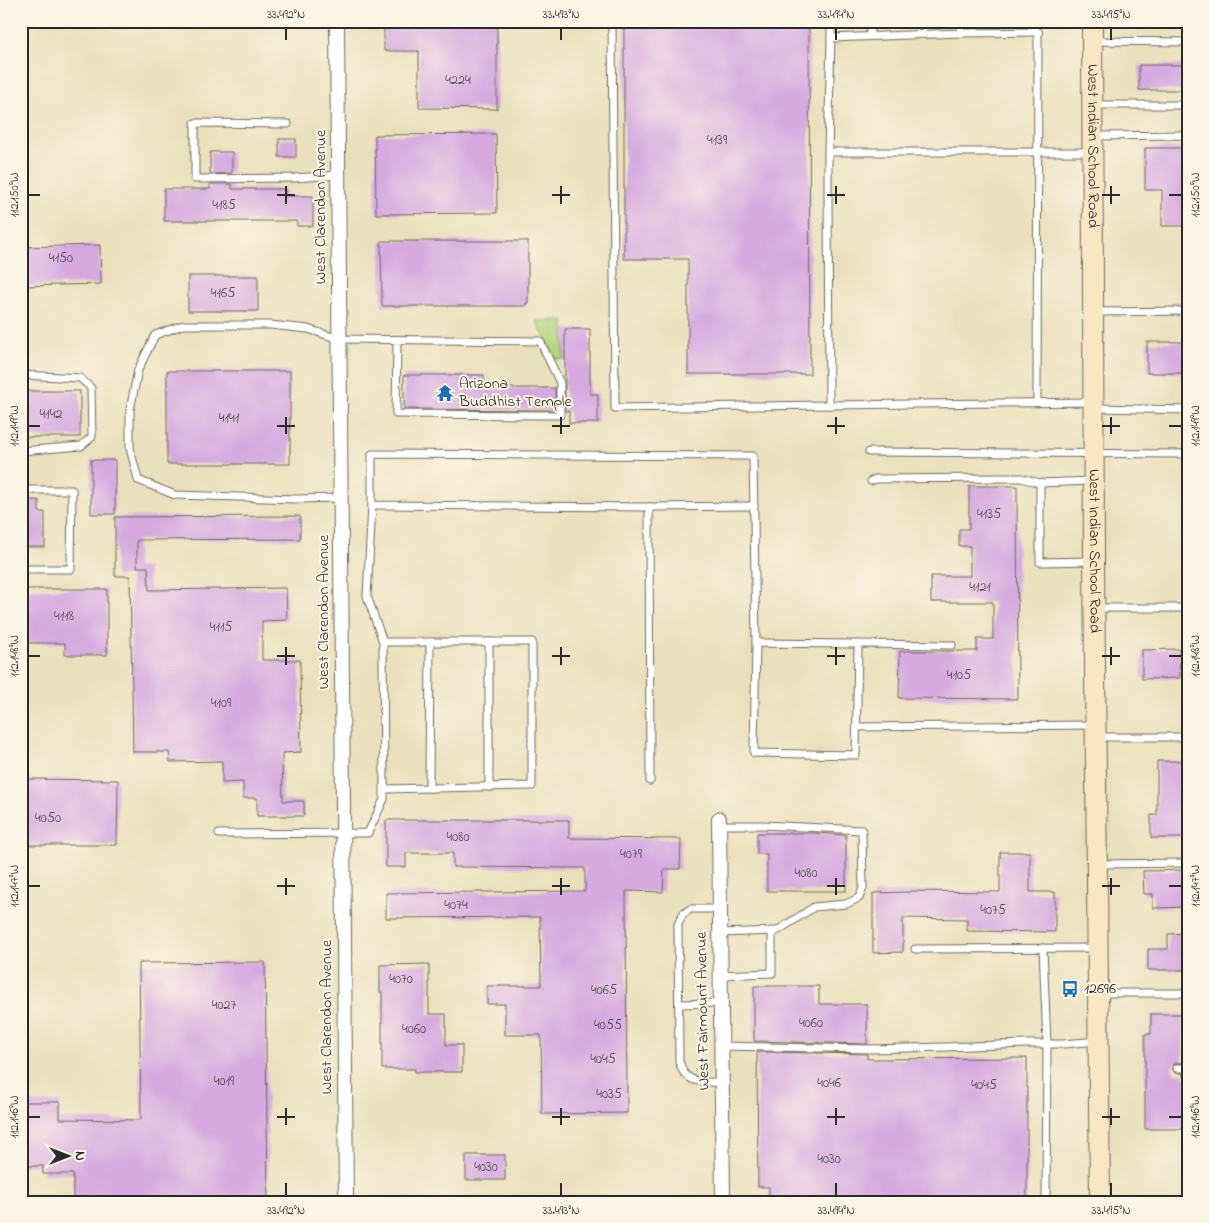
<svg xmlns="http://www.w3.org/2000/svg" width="1209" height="1223" font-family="'Indie Flower',sans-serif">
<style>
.green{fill:#b3d47b;stroke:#6f8053}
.building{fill:#d6aae0}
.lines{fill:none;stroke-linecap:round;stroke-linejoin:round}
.service-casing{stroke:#6e6a5e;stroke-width:9}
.minor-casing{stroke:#6e6a5e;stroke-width:16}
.secondary-casing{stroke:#6e6a5e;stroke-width:22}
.service{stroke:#fff;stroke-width:7}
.minor{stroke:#fff;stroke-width:14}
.secondary{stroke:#f9e7c3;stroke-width:20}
.ticks{fill:none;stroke:#2b2b2b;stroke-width:2}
.labels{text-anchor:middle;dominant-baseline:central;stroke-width:4;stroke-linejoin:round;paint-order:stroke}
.number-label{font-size:14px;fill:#564b58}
.street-label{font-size:16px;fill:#2b2b2b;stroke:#fcf5e5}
.poi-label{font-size:16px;fill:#2b2b2b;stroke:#fcf5e5;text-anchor:start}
.neatline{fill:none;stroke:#2b2b2b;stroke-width:2}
.ticks-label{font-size:12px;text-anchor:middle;fill:#2b2b2b}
</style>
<rect width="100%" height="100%" fill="#fcf5e5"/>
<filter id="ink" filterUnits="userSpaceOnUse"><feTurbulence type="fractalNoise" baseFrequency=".02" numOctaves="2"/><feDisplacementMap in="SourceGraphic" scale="10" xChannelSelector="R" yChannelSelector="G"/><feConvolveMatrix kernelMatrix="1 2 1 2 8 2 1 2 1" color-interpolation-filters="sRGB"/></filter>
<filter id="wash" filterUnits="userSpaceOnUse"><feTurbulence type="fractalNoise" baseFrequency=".0096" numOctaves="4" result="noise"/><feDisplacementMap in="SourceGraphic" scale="20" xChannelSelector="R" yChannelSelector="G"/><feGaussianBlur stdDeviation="1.12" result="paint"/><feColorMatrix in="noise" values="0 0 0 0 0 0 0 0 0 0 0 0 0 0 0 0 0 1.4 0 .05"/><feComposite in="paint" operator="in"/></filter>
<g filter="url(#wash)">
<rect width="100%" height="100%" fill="#ebe0bd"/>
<path class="green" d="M 564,320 L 564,359 L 556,359 L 536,321 Z"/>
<g id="blocks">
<g class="building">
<path d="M 384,21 L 497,21 L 497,109 L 419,108 L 419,51 L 384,51 Z"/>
<path d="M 624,21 L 809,21 L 810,374 L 688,374 L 688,259 L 624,259 Z"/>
<rect x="1139" y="65" width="49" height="25"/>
<path d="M 496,134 L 497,213 L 376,214 L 375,135 Z"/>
<rect x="279" y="139" width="17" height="18"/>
<path d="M 1145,148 L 1188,148 L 1188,226 L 1162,226 L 1162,190 L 1145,190 Z"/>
<path d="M 210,152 L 232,152 L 232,173 L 210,174 Z"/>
<path d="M 210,184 L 232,184 L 232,189 L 285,189 L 285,196 L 313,196 L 313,226 L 297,226 L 297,221 L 164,221 L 164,189 L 210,189 Z"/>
<path d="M 381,241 L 528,241 L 528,303 L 526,303 L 526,306 L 382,306 Z"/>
<path d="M 100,245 L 101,284 L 21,286 L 21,247 Z"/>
<rect x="188" y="276" width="70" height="35"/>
<path d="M 565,329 L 590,329 L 590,394 L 598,394 L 598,423 L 569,423 L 569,411 L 565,411 Z"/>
<rect x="1147" y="342" width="41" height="31"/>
<rect x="167" y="371" width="123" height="93"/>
<path d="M 404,375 L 484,375 L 484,388 L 555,388 L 555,410 L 404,409 Z"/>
<rect x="21" y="391" width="59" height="46"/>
<rect x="91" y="460" width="24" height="54"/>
<path d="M 969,486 L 1017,486 L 1018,699 L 899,698 L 900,651 L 977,651 L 977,639 L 993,639 L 993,602 L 931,602 L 931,576 L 970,576 L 970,546 L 959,546 L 959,529 L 969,529 Z"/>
<path d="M 21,500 L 39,500 L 39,512 L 45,512 L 45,547 L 21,547 Z"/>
<path d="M 300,516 L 300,539 L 137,540 L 137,567 L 148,567 L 149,590 L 286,588 L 287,620 L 262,621 L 262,660 L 300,660 L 301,752 L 282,753 L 283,801 L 304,801 L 304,816 L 257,816 L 257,798 L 243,798 L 243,782 L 222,783 L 222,761 L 170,762 L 169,752 L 133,752 L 130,576 L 115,576 L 115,517 Z"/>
<path d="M 21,589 L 107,589 L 107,655 L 65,655 L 65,643 L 21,643 Z"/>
<path d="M 1179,649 L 1180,678 L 1142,679 L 1142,650 Z"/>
<path d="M 1157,761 L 1188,761 L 1188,838 L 1151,838 L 1151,815 L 1157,815 Z"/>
<path d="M 21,779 L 118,780 L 117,845 L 21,845 Z"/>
<path d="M 386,820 L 569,820 L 569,838 L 681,839 L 680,869 L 664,869 L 663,892 L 626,891 L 627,1113 L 542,1114 L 541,1035 L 505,1035 L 505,1004 L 487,1004 L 487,986 L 541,986 L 540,917 L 386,918 L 386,893 L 585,891 L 585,868 L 453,867 L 453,853 L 406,853 L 406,867 L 386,867 Z"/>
<path d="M 757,833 L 813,833 L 846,835 L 846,891 L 767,891 L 767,854 L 757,854 Z"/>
<path d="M 1000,852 L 1030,852 L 1030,892 L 1055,892 L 1055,932 L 967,931 L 967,919 L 903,918 L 903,952 L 873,953 L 873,893 L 910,892 L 910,891 L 1000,892 Z"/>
<path d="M 1188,870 L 1188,907 L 1153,908 L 1153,894 L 1144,894 L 1143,871 Z"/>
<path d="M 1188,933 L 1188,970 L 1148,970 L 1148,949 L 1168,949 L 1168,934 Z"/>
<path d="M 265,962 L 268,1202 L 73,1202 L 73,1174 L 43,1174 L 43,1166 L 21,1166 L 21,1102 L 60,1102 L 60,1119 L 141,1120 L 139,963 Z"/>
<path d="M 429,964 L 429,1014 L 446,1014 L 446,1045 L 462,1045 L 462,1072 L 415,1072 L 415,1069 L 382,1069 L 382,992 L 380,992 L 380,965 Z"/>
<path d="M 754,986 L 819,986 L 819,1004 L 867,1004 L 867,1044 L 754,1041 Z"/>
<path d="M 1151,1014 L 1183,1014 L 1183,1063 L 1175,1063 L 1173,1065 L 1172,1068 L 1175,1073 L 1183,1073 L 1183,1077 L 1188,1077 L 1188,1129 L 1145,1129 L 1145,1034 L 1151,1034 Z"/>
<path d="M 757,1052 L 867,1054 L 867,1059 L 1027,1058 L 1027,1202 L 769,1202 L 769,1187 L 758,1187 Z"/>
<rect x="466" y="1155" width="39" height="25"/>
</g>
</g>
</g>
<g filter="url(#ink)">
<use href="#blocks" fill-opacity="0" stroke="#6e6a5e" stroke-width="1"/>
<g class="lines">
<g class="service-casing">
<g id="service">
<path d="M 612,21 L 615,408 L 829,405"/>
<path d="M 831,21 L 831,38 L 961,33"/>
<path d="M 870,21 L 870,36"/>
<path d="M 961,21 L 961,33 L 1038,32"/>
<path d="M 1025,21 L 1038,32"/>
<path d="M 1094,41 L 1188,42"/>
<path d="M 1095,105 L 1188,105"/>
<path d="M 288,124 L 195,123 L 195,179 L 294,178 L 338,175"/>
<path d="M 1095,136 L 1188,135"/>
<path d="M 828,152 L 831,38"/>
<path d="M 1092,152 L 828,152 L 828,183 L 829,405 L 1092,402"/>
<path d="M 1096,312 L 1188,311"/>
<path d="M 21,375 L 80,378 L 91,388 L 92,437 L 81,446 L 21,451"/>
<path d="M 1037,402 L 1038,32"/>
<path d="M 1096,408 L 1188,410"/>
<path d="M 869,452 L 1188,454"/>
<path d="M 871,481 L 876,479 L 1000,478 L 1021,478 L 1040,483"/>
<path d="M 1092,481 L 1040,483 L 1040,562 L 1094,561"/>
<path d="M 21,490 L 72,490 L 71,569 L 21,569"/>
<path d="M 341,498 L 297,499 L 175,495 L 138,480 L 130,448 L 130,410 L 138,370 L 155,335 L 183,325 L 270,325 L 308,329 L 339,339 L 540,341 L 560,383 L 560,415 L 396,414 L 397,340"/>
<path d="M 372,505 L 367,596 L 383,642"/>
<path d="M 649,507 L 754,506"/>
<path d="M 1095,608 L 1188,608"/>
<path d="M 489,642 L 489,787"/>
<path d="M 858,644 L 856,755 L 754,753 L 756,643 L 952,645"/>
<path d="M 857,727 L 1093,725"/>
<path d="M 1098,737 L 1188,737"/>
<path d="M 650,781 L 649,507 L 372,505 L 372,454 L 753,456 L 756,643"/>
<path d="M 429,788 L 430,642"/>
<path d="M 719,825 L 763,825 L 862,830 L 863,888 L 859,898 L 846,904 L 814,907 L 777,931 L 720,933"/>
<path d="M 219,834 L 368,833 L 384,799 L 384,789 L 383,642 L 532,642 L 532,786 L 384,789"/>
<path d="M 1100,864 L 1188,863"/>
<path d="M 720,909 L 690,909 L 683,914 L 678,924 L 679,1062 C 681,1065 682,1071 685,1074 C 694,1084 709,1082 722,1082"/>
<path d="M 1043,948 L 1047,1044 L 1046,1202"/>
<path d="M 915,949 L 1097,948"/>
<path d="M 721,975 L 772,973 L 772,931"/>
<path d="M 1098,993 L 1188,993"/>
<path d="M 679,1004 L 721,1003"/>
<path d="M 721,1046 L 871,1049 L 945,1047 L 1027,1044 L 1063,1044 L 1098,1041"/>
<path d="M 1177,1068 L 1188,1068"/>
</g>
</g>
<g class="minor-casing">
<g id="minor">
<path d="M 337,21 L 346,1202"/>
<path d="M 719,819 L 723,1202"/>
</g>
</g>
<g class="secondary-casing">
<g id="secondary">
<path id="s1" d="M 1092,21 L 1094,561 L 1100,1202"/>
</g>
</g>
<use href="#service" class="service"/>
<use href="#minor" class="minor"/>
<use href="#secondary" class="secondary"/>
</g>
</g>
<path class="ticks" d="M 286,28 L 286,40M 561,28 L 561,40M 836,28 L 836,40M 1111,28 L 1111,40M 286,186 L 286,204M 561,186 L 561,204M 836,186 L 836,204M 1111,186 L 1111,204M 28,195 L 40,195M 277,195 L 295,195M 552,195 L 570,195M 827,195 L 845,195M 1102,195 L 1120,195M 1169,195 L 1182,195M 286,417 L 286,434M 561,417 L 561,434M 836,417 L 836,434M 1111,417 L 1111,434M 28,426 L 40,426M 277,426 L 295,426M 552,426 L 570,426M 827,426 L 845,426M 1102,426 L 1120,426M 1169,426 L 1182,426M 286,647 L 286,665M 561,647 L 561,665M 836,647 L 836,665M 1111,647 L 1111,665M 28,656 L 40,656M 277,656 L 295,656M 552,656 L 570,656M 827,656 L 845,656M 1102,656 L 1120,656M 1169,656 L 1182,656M 286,878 L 286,895M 561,878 L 561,895M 836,878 L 836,895M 1111,878 L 1111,895M 28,886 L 40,886M 277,886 L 295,886M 552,886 L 570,886M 827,886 L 845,886M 1102,886 L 1120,886M 1169,886 L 1182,886M 286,1108 L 286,1125M 561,1108 L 561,1125M 836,1108 L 836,1125M 1111,1108 L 1111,1125M 28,1117 L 40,1117M 277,1117 L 295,1117M 552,1117 L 570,1117M 827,1117 L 845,1117M 1102,1117 L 1120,1117M 1169,1117 L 1182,1117M 286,1183 L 286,1196M 561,1183 L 561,1196M 836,1183 L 836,1196M 1111,1183 L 1111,1196"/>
<defs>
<g id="temple-bare" transform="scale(1.35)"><path d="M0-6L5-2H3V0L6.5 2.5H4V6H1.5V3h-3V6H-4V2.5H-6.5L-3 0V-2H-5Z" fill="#1f6fb2" stroke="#fcf5e5" stroke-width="2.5" paint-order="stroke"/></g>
<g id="bus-bare" transform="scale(1.35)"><path d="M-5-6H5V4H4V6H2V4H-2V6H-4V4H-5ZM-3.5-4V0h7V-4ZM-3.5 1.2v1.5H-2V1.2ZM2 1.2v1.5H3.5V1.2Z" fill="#1f6fb2" stroke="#fcf5e5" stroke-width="2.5" paint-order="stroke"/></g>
</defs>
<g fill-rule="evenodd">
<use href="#temple-bare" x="445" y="393"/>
<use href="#bus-bare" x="1070" y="989"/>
</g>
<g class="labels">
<g class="number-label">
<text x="458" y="80">4224</text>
<text x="717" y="140">4139</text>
<text x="224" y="205">4185</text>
<text x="61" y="258">4150</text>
<text x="223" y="293">4165</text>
<text x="51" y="414">4142</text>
<text x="229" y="418">4141</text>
<text x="989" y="514">4135</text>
<text x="980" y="587">4121</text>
<text x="64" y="616">4118</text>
<text x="221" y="627">4115</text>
<text x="959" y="675">4105</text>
<text x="221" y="703">4109</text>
<text x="48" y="818">4050</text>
<text x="458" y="837">4080</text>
<text x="631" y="854">4079</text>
<text x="806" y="873">4080</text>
<text x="456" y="905">4074</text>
<text x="993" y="910">4075</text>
<text x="401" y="979">4070</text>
<text x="604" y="990">4065</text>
<text x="224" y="1005">4027</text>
<text x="811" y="1023">4060</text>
<text x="608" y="1025">4055</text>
<text x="414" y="1029">4060</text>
<text x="603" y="1059">4045</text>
<text x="224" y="1081">4019</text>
<text x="829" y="1083">4046</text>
<text x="984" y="1085">4045</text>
<text x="609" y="1094">4035</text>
<text x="829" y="1159">4030</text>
<text x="486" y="1167">4030</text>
</g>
<g class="street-label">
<text stroke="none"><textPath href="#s1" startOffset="125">West Indian School Road</textPath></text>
<text transform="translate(321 207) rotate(-90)">West Clarendon Avenue</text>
<text stroke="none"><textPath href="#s1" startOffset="530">West Indian School Road</textPath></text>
<text transform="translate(324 612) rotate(-90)">West Clarendon Avenue</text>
<text transform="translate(703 1011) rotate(-91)">West Fairmount Avenue</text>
<text transform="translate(327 1017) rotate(-90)">West Clarendon Avenue</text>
</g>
<g class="poi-label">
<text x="459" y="384">Arizona<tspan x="459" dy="18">Buddhist Temple</tspan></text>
<text x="1084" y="989">12696</text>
</g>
</g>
<rect width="1209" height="1223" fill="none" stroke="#fcf5e5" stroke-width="55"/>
<g transform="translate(68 1156) rotate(90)" stroke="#fcf5e5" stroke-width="4" paint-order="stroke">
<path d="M0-4L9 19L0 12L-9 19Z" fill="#2b2b2b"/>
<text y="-8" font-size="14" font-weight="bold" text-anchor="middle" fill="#2b2b2b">N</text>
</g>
<rect x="28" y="28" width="1154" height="1168" class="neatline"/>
<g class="ticks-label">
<text x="286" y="18">33.492°N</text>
<text x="561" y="18">33.493°N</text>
<text x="836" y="18">33.494°N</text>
<text x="1111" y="18">33.495°N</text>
<text transform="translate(1195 195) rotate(-90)" y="4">112.150°W</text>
<text transform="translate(14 195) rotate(-90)" y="4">112.150°W</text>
<text transform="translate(1195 426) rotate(-90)" y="4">112.149°W</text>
<text transform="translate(14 426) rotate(-90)" y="4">112.149°W</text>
<text transform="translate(1195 656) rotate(-90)" y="4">112.148°W</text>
<text transform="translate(14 656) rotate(-90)" y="4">112.148°W</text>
<text transform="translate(1195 886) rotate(-90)" y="4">112.147°W</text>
<text transform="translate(14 886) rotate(-90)" y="4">112.147°W</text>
<text transform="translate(1195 1117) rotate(-90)" y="4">112.146°W</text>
<text transform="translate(14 1117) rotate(-90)" y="4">112.146°W</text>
<text x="286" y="1214">33.492°N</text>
<text x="561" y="1214">33.493°N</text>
<text x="836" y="1214">33.494°N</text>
<text x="1111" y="1214">33.495°N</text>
</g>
</svg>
